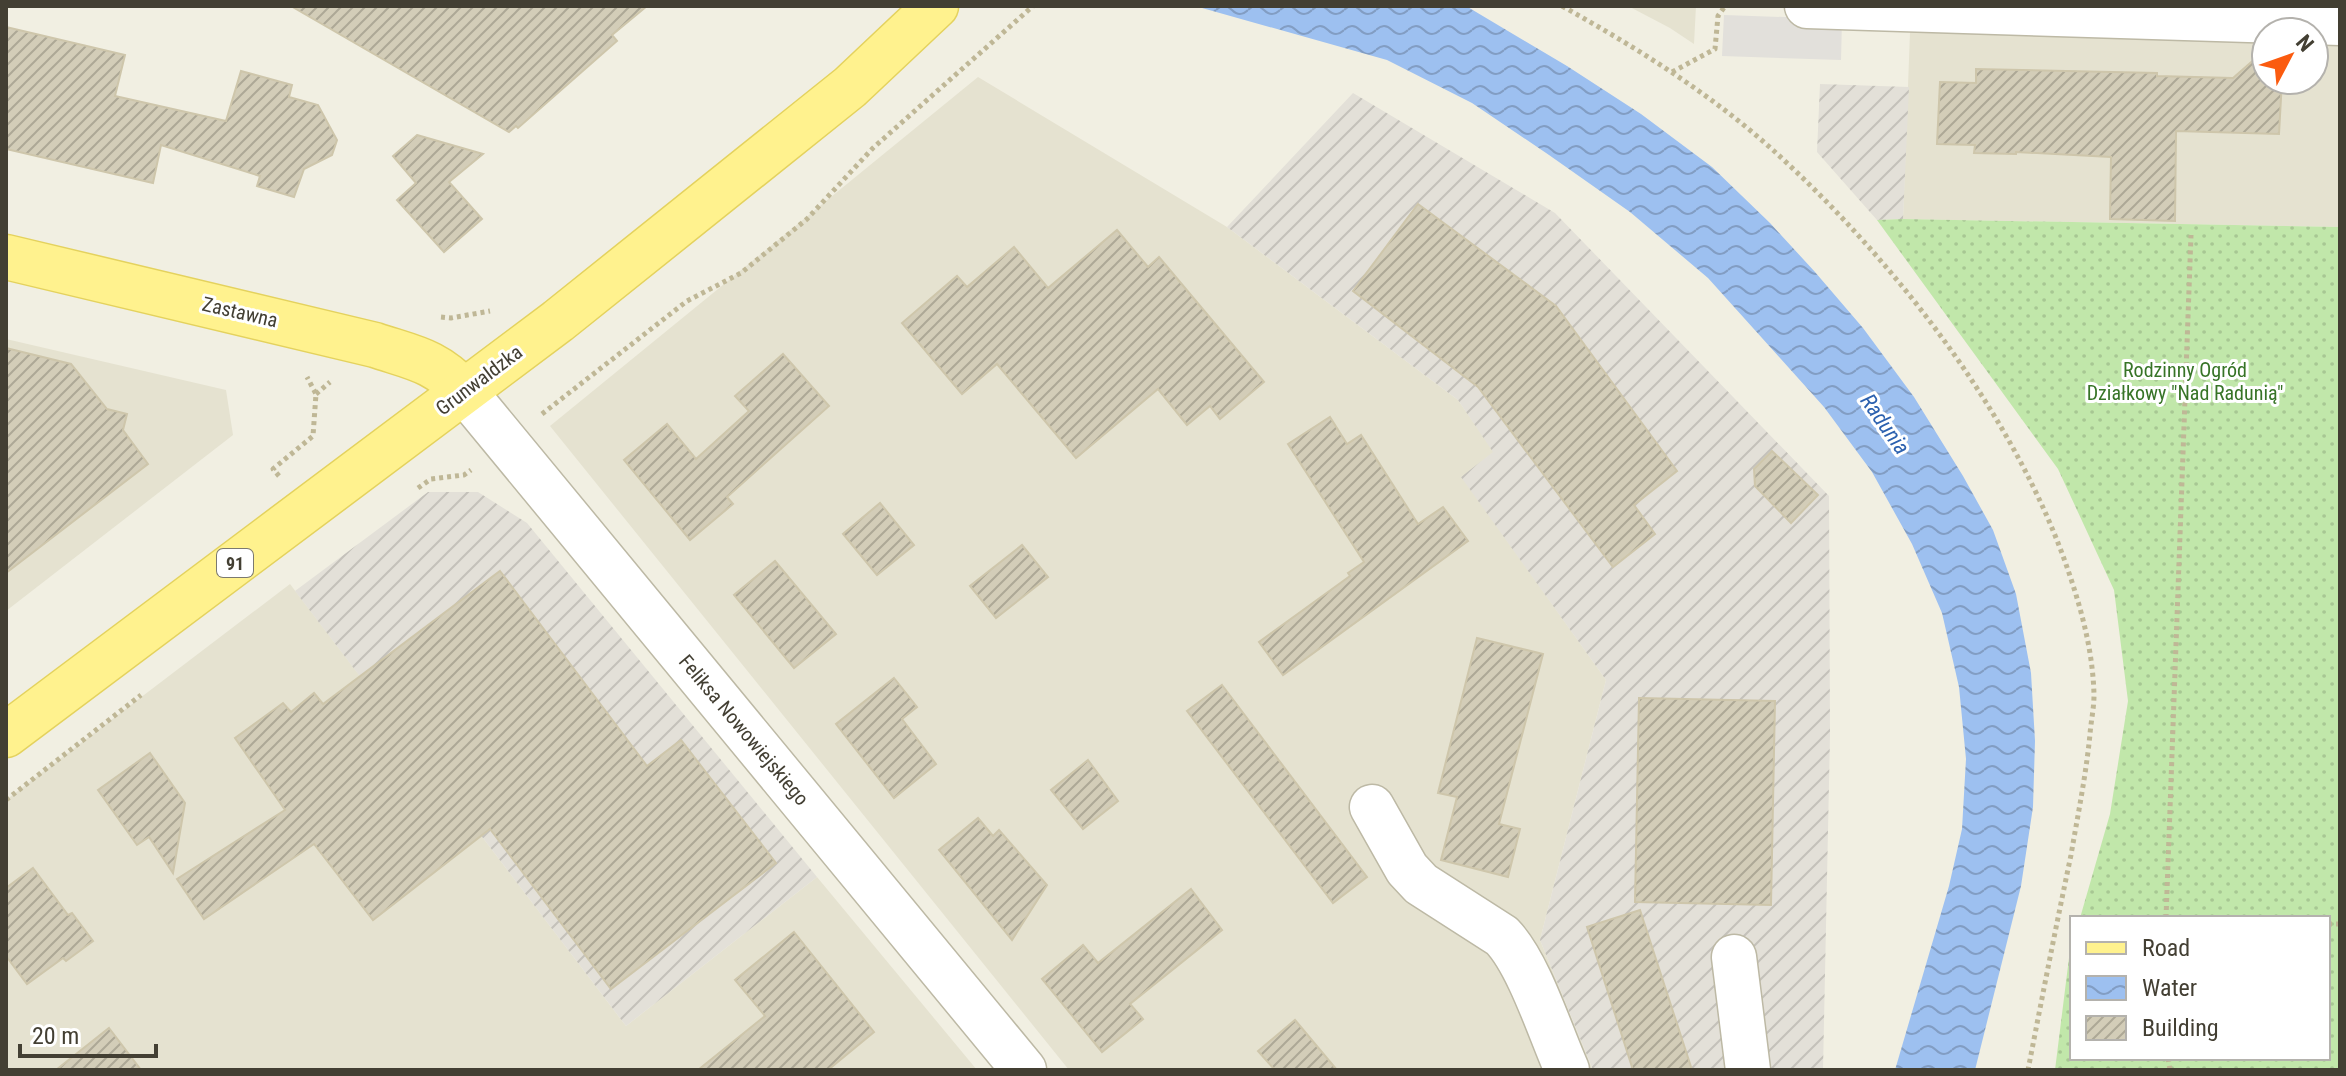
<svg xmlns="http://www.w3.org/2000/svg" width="2346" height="1076" font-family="'Roboto Condensed',sans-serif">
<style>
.residential{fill:#e5e2d0;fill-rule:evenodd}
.industrial{fill:url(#industrial-furrows)}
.garden{fill:url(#garden-dots)}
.parking{fill:#e2e0db}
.water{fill:url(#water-waves)}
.building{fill:url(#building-hatch);stroke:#cec6ab;stroke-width:2}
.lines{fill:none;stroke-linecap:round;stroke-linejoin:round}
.minor-casing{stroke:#bdb9a5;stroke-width:47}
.major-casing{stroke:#e4d25e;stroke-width:47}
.path{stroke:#bfb796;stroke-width:5;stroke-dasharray:4 4;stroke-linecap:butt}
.minor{stroke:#fff;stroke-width:44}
.major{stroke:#fff28e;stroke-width:44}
.labels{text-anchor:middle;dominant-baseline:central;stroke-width:6;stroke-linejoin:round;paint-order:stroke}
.shield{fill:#fff;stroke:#7b7970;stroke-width:2}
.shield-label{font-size:18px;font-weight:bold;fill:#433f33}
.street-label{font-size:20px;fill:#433f33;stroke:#fff}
.park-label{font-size:20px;fill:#377427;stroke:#fff}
.water-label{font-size:22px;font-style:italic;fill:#2c61af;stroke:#fff}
</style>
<defs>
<pattern id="industrial-furrows" width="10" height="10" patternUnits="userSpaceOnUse" patternTransform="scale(2)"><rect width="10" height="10" fill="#e3e0d8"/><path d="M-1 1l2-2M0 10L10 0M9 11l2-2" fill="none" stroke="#c4c1ba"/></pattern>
<pattern id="garden-dots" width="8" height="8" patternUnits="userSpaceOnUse" patternTransform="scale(2)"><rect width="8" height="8" fill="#c1e7aa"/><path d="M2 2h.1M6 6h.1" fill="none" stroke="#a7c793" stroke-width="1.8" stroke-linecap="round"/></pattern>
<pattern id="water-waves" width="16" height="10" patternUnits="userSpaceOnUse" patternTransform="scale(2)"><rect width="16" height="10" fill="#9dc0f0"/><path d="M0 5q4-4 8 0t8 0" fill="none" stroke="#829dc3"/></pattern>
<pattern id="building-hatch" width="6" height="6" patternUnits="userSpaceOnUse" patternTransform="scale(2)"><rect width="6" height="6" fill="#d3cdb8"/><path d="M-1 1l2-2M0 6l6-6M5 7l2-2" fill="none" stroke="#ada896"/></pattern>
</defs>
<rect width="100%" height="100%" fill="#f1efe2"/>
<g class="residential">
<path d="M 1628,6 L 1696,6 L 1694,44 L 1670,28 Z"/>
<path d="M 1911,6 L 2340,6 L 2340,227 L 1903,219 ZM 2266,32 L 2314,32 L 2314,80 L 2266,80 Z"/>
<path d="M 978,77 L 1227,227 L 1458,400 L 1494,452 L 1462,477 L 1606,680 L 1540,940 L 1593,1070 L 1069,1070 L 550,426 Z"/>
<path d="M 6,339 L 226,390 L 233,435 L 6,611 Z"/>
<path d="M 290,584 L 626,1026 L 817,877 L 977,1070 L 6,1070 L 6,800 Z"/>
</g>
<g class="industrial">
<path d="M 1820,84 L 1909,87 L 1903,219 L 1877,220 L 1817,152 Z"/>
<path d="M 1353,93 L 1555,213 L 1829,496 L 1830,735 L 1823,1070 L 1593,1070 L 1540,940 L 1606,680 L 1461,477 L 1493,452 L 1458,400 L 1227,227 Z"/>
<path d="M 428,492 L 478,492 L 527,523 L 817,877 L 626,1026 L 295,591 Z"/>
</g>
<path class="garden" d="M 1903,219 L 2340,227 L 2340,1070 L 2055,1070 L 2069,958 L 2072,947 L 2072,1058 L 2328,1058 L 2328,918 L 2080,918 L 2110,814 L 2128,701 L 2114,590 L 2058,469 L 1877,220 Z"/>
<path class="parking" d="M 1724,15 L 1842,19 L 1841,60 L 1722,56 Z"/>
<path class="water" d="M 1195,6 L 1466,6 L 1567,66 L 1641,114 L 1712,167 L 1770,223 L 1815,272 L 1863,328 L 1914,397 L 1963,476 L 1993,530 L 2016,594 L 2031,673 L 2035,741 L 2033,807 L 2021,886 L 1975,1070 L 1895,1070 L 1949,886 L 1962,829 L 1966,759 L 1959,687 L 1942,613 L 1912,544 L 1872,472 L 1824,407 L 1708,278 L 1630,212 L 1549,155 L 1472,103 L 1387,60 Z"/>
<g class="building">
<path d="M 291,6 L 647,6 L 612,35 L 617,41 L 518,128 L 516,126 L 509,132 Z"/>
<path d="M 6,27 L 125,55 L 115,96 L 226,121 L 241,71 L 292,85 L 289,97 L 318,105 L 337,140 L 332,155 L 304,169 L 294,197 L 257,186 L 260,176 L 161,145 L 153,183 L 6,149 Z"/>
<path d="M 2264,51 L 2264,80 L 2282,80 L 2279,134 L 2176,131 L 2175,221 L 2110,219 L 2111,157 L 2016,152 L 2016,154 L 1974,153 L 1975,145 L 1937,144 L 1940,82 L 1976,83 L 1976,69 L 2157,73 L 2157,76 L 2233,78 Z"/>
<path d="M 417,135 L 483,154 L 449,182 L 482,219 L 444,252 L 397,200 L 416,183 L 393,156 Z"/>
<path d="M 1418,204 L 1556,306 L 1677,471 L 1634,505 L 1655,534 L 1613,567 L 1478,387 L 1353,291 Z"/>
<path d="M 1117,230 L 1148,267 L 1159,257 L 1264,382 L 1220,419 L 1210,406 L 1187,425 L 1158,389 L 1076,458 L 997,364 L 962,394 L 902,323 L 957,276 L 967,287 L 1014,247 L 1048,288 Z"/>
<path d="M 6,348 L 71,364 L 107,409 L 127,414 L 123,430 L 148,464 L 6,573 Z"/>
<path d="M 783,354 L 829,406 L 727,497 L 733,504 L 690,540 L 624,460 L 667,424 L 696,459 L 749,411 L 735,396 Z"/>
<path d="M 1330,417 L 1347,444 L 1361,435 L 1418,524 L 1443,507 L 1468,541 L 1283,675 L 1259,642 L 1350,576 L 1348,573 L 1364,562 L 1288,444 Z"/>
<path d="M 1772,451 L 1818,495 L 1791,523 L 1755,486 L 1754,469 Z"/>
<path d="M 880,503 L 914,545 L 877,575 L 843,534 Z"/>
<path d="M 1022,545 L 1048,577 L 996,618 L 970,586 Z"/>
<path d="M 775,561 L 836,634 L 794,668 L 734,595 Z"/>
<path d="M 500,571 L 647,766 L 681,740 L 776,863 L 611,989 L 490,829 L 373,920 L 314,844 L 204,919 L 177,879 L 285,810 L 235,738 L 283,703 L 291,712 L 314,693 L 323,704 Z"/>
<path d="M 1477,638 L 1543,654 L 1499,824 L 1520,829 L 1508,877 L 1441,860 L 1457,797 L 1438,793 Z"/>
<path d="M 894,678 L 917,707 L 902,719 L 936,764 L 894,798 L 836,724 Z"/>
<path d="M 1222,685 L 1367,877 L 1333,903 L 1187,711 Z"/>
<path d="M 1639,698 L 1775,701 L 1771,905 L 1635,902 Z"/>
<path d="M 150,753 L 185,803 L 173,873 L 149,837 L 137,845 L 98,790 Z"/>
<path d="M 1088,760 L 1118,801 L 1083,829 L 1051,790 Z"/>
<path d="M 978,818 L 993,836 L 999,830 L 1047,885 L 1012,940 L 939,850 Z"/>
<path d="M 33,868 L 68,915 L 72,913 L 93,941 L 66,961 L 63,958 L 27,984 L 6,956 L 6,888 Z"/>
<path d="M 1191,889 L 1222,930 L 1130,1004 L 1143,1019 L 1102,1052 L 1042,979 L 1083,945 L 1098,963 Z"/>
<path d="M 1640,910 L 1692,1070 L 1633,1070 L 1587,927 Z"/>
<path d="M 794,932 L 874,1032 L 828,1070 L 698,1070 L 765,1016 L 735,980 Z"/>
<path d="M 1295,1020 L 1337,1070 L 1275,1070 L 1258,1051 Z"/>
<path d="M 109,1028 L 141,1070 L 56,1070 Z"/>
</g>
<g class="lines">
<g class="minor-casing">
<g id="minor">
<path d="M 1807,6 L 2340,23"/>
<path d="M 464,391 L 1024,1070"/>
<path d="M 1372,807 L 1407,869 L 1421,884 L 1502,936 C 1529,964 1550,1032 1567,1070"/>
<path d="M 1734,957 L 1748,1070"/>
</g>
</g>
<g class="major-casing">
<g id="major">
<path d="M 6,257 L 375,345 C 414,358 435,360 464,391"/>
<path d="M 6,735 L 558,321 L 850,87 L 936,6"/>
</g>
</g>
<g class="path">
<path d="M 1562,6 C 1637,48 1711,94 1774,151 C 1896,262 2018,419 2070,576 C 2083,615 2093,654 2094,695 C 2094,708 2091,721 2090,734 C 2086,775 2078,814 2071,855 C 2056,926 2042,998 2028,1070"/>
<path d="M 1672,72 L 1715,49 L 1718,16 L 1725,6"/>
<path d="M 441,317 L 451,318 L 490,311"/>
<path d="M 316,394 L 330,382"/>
<path d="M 542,414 L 687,301 L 741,273 L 807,219 L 873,148 L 1033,6"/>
<path d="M 279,476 L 273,469 L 313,436 L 316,394 L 307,377"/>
<path d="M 418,488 L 431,479 L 464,475 L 471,470"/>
<path d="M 6,800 L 141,695"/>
<path d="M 2166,918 L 2191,235"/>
<path d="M 2328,924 L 2340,924"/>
<path d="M 2168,1058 L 2170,1070"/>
</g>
<use href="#minor" class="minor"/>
<use href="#major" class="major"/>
</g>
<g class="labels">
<rect class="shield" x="217" y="549" width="36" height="28" rx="6"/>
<g class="shield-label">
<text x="235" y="563">91</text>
</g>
<g class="street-label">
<text transform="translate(240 312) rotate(13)">Zastawna</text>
<text transform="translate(479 380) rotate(-37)">Grunwaldzka</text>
<text transform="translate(744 730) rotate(50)">Feliksa Nowowiejskiego</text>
</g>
<g class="park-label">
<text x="2185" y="370">Rodzinny Ogród<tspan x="2185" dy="23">Działkowy "Nad Radunią"</tspan></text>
</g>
<g class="water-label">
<text transform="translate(1885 424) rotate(55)">Radunia</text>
</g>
</g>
<rect width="2346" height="1076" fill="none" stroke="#433f33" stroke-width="16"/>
<rect x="2070" y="916" width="260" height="144" fill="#ffffff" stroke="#b4b2ad" stroke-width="2"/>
<rect x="2086" y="942" width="40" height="12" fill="#fff28e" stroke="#b4b2ad" stroke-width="2"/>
<text x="2142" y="956" font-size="24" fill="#433f33">Road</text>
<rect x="2086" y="976" width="40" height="24" fill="url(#water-waves)" stroke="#b4b2ad" stroke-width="2"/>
<text x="2142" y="996" font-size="24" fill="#433f33">Water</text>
<rect x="2086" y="1016" width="40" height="24" fill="url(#building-hatch)" stroke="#b4b2ad" stroke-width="2"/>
<text x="2142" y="1036" font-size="24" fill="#433f33">Building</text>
<g transform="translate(2290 56) rotate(49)"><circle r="38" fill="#ffffff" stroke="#b4b2ad" stroke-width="2"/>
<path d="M0-6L14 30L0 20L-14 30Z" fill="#fb5b0f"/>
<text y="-12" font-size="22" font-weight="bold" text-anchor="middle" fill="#433f33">N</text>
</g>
<path d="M20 1044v12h136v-12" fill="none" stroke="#433f33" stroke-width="4"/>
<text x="32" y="1044" font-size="24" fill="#433f33" stroke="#ffffff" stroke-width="6" paint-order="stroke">20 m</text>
</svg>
